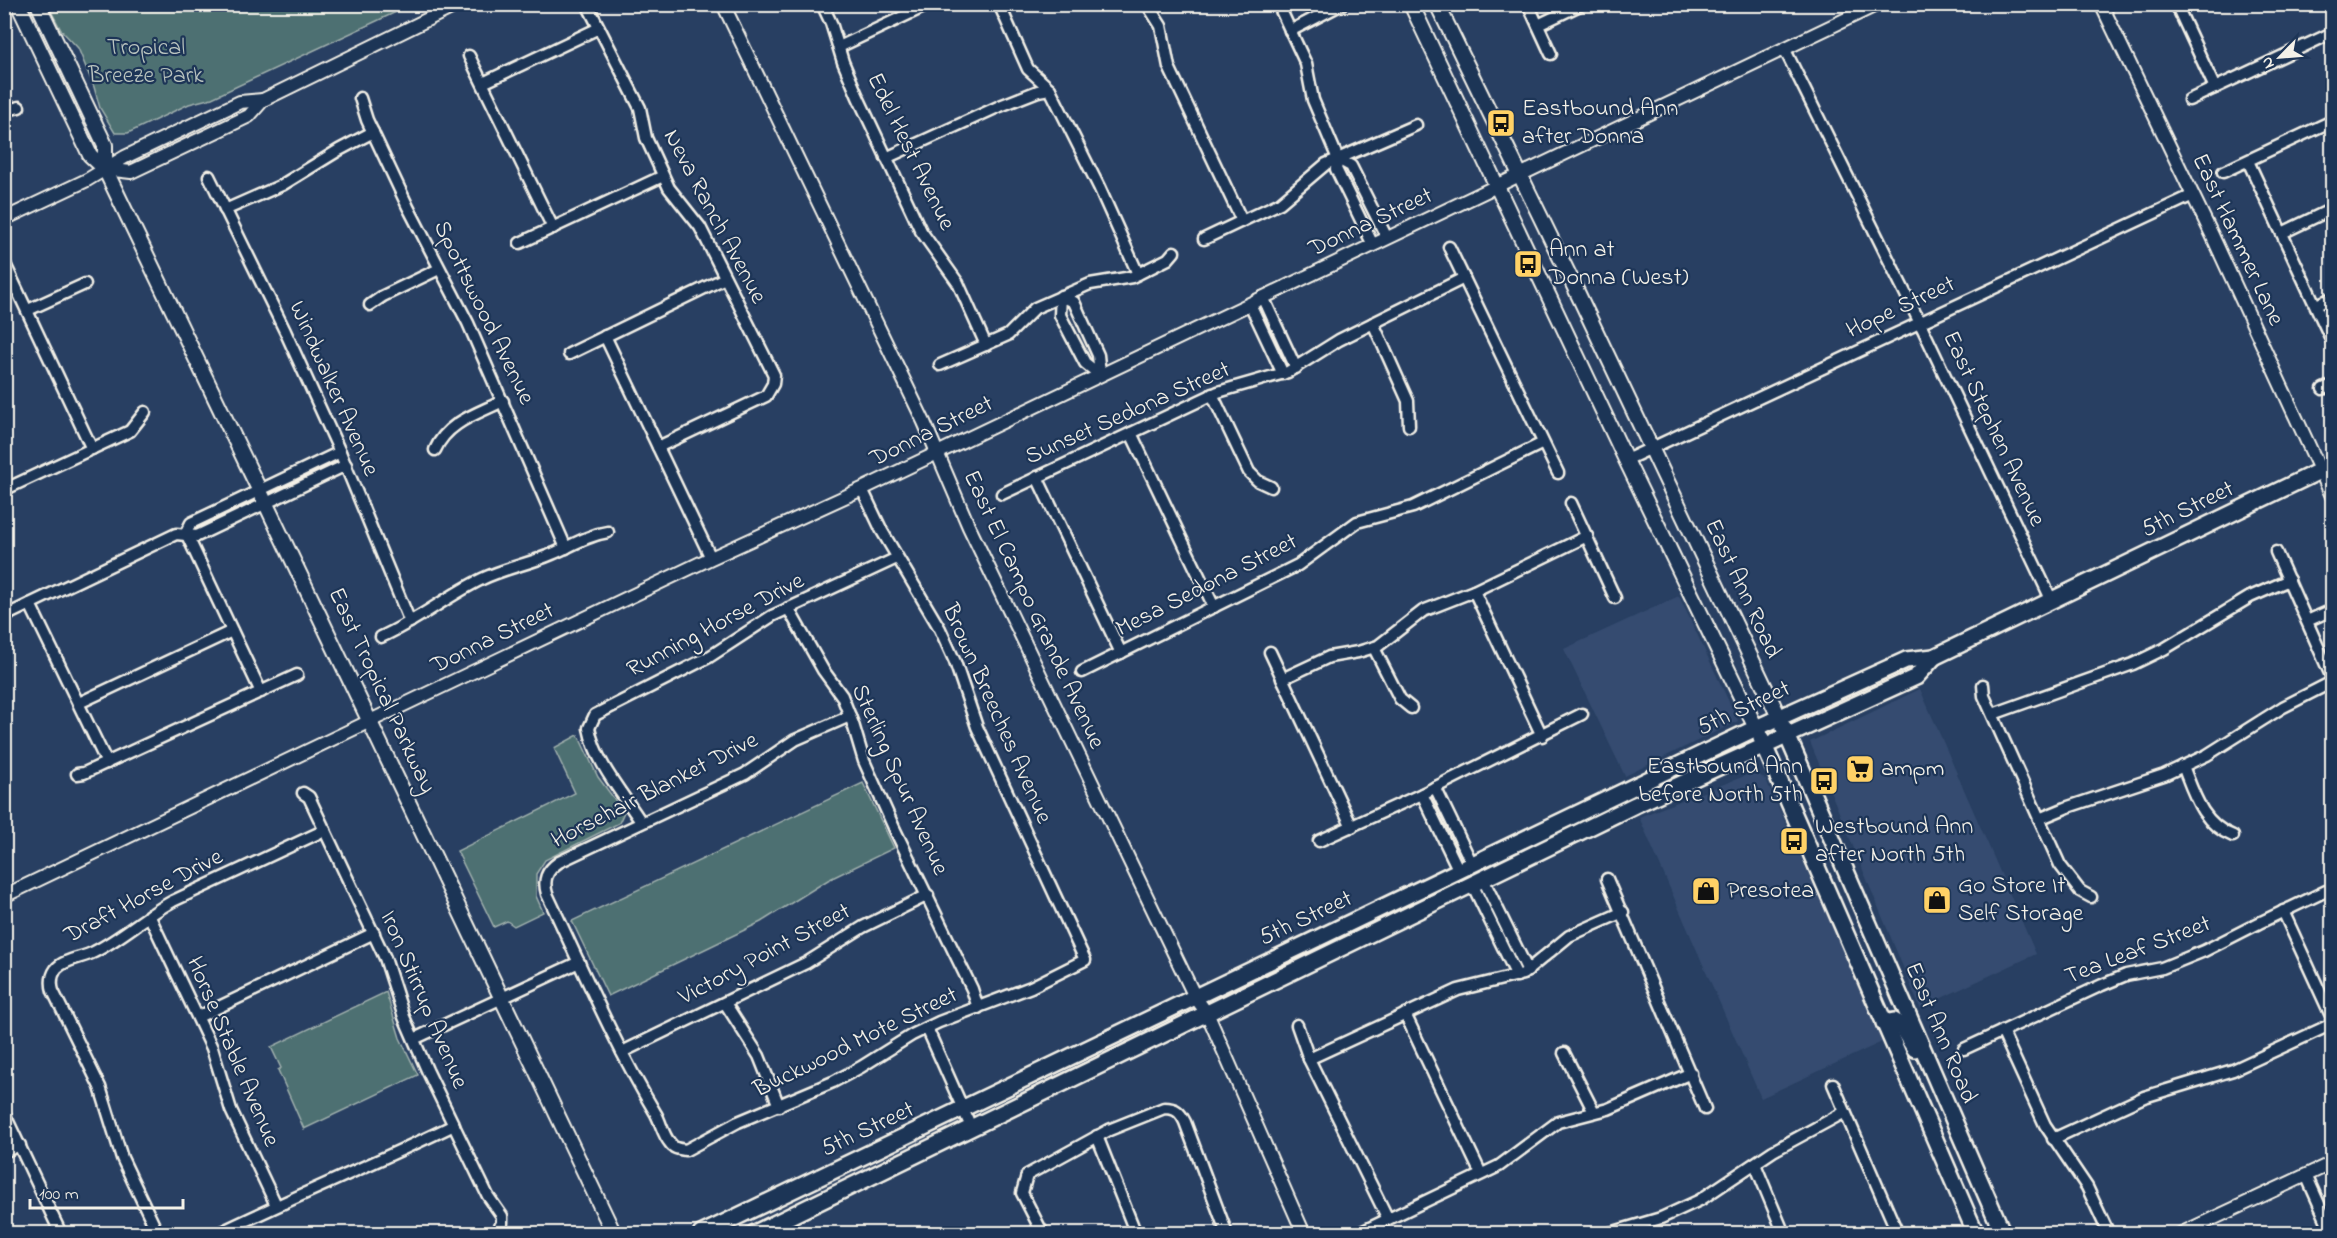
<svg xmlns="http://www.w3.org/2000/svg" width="2337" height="1238" font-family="'Indie Flower',sans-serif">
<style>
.built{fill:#354c70}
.green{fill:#4d7072;stroke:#a0b0ad;stroke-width:1.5}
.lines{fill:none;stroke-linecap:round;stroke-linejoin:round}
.minor-casing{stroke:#f4f1e8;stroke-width:15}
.tertiary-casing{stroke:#f4f1e8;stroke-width:16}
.secondary-casing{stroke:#f4f1e8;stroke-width:18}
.primary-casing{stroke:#f4f1e8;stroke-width:20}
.minor{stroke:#1d3557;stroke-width:10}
.tertiary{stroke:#1d3557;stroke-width:12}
.secondary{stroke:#1d3557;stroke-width:14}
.primary{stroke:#1d3557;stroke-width:15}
.labels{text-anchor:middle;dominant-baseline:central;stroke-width:4.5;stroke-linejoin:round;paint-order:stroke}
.park-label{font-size:24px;fill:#bac4bf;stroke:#1d3557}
.poi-label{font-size:24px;fill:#f4f1e8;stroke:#1d3557;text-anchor:start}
.street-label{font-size:24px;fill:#f4f1e8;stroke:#1d3557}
</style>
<rect width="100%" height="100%" fill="#283f62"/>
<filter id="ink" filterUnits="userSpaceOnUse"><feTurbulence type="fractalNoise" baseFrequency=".0167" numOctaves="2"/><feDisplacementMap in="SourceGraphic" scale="12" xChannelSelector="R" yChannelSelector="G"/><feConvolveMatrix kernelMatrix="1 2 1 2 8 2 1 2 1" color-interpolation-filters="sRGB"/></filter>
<g filter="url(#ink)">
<g class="built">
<path d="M 1679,596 L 1738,721 L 1625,776 L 1564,649 Z"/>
<path d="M 1920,689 L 2036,954 L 1920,1008 L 1810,742 Z"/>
<path d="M 1755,772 L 1766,780 L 1884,1041 L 1761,1098 L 1639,817 Z"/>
</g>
<g class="green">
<path d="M 48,5 L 411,5 L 212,98 L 189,104 L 128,133 L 115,133 L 100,108 L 94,87 L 78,48 L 61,30 Z"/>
<path d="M 578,735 L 598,777 L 624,812 L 619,823 L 545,860 L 536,874 L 536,896 L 543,912 L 514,926 L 507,921 L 494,927 L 457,851 L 575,793 L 554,748 Z"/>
<path d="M 863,783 L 894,848 L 828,880 L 761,922 L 608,996 L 572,921 Z"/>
<path d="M 386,992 L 400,1038 L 418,1075 L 304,1129 L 278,1070 L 281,1068 L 271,1047 Z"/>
</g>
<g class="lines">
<g class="minor-casing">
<g id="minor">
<path d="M 587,4 L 640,108 L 646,138 L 669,188 L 700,227 L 774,375 L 773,384 L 766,396 L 658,447"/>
<path d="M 822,4 L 831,23 L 843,62 L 858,97 L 921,231 L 958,283 L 986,345"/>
<path d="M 999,4 L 1028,69 L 1050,89 L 1099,187 L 1138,274"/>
<path d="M 1147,4 L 1161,26 L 1169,67 L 1242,221"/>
<path d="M 1278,4 L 1306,64 L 1313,100 L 1338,159 L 1336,169 L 1373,245"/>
<path d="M 1528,4 L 1551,54"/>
<path d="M 2176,4 L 2215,88"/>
<path d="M 1538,25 L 1582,4"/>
<path d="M 1290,31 L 1342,4"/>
<path d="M 839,47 L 930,4"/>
<path d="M 1785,50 L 1920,323 L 2052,601"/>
<path d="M 469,56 L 553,228"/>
<path d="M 483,83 L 599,28"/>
<path d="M 360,98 L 367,120 L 408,207 L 468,323 L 566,548"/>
<path d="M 2189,100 L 2332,33"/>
<path d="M 4,111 L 19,107"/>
<path d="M 886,158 L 1000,106 L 1038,91 L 1050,89"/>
<path d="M 1338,159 L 1351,166 L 1387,238"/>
<path d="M 2248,161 L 2332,341"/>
<path d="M 2223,172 L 2332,121"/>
<path d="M 209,176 L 285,331 L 340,452 L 410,622"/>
<path d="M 225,210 L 282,185 L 339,150 L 373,132"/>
<path d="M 2282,233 L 2332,209"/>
<path d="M 1204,239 L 1280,203 L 1326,164 L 1416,125"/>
<path d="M 520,243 L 663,176"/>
<path d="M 1449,247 L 1558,473"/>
<path d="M 4,262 L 92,449"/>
<path d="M 1061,296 L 1074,302 L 1098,355 L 1100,375 L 1085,363 L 1060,315 Z"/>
<path d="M 1263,297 L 1296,368"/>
<path d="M 1250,304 L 1283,374"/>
<path d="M 370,305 L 383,296 L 439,269"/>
<path d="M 2316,305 L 2332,298"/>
<path d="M 28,310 L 85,284"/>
<path d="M 1373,323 L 1408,401 L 1409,426"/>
<path d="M 605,336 L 711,558"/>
<path d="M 569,354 L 725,278"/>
<path d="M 940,365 L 1008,335 L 1035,308 L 1090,284 L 1132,277 L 1168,259 L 1174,252"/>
<path d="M 2323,389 L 2332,385"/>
<path d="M 1212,394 L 1249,472 L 1258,481 L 1271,487"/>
<path d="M 1131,433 L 1214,607"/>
<path d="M 435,450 C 447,422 477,414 503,401"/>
<path d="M 1626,460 L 2193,195"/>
<path d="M 1037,477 L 1121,653"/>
<path d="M 4,492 L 10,487 L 130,431 L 145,412"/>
<path d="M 1002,494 L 1218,392 L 1288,372 L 1339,340 L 1464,278"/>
<path d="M 1571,503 L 1615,598"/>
<path d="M 186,533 L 191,523 L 340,452"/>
<path d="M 186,533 L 261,692"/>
<path d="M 2276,552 L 2332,678"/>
<path d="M 1474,591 L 1542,736"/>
<path d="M 30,604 L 107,763"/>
<path d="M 788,608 L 823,670 L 842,696 L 853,724 L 864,761 L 895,830 L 972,989 L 978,1008"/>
<path d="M 4,619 L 11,613 L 176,534 L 197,536 L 346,465"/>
<path d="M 2307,621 L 2332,610"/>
<path d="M 381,637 C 417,621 447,596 482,579 C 505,568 529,564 552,554 C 571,546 588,535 608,532"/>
<path d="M 1374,648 L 1400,699 L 1411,708"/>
<path d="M 1270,652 L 1352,827"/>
<path d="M 1082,672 L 1298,565 L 1357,522 L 1413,507 L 1543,443"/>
<path d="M 1282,679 L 1329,657 L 1358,652 L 1378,646 L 1423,611 L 1474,591 L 1587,536"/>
<path d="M 1983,685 L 1984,696 L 2060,865 L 2080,891 L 2091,897"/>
<path d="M 79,703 L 232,631"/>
<path d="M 1993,714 L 2133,664 L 2164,649 L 2250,597 L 2289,580"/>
<path d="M 850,716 L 795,740 L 745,774 L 559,862 C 546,871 543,880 547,894 C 582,968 614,1044 656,1114 C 661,1123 663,1135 670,1143 C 674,1149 679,1149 686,1150 L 738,1122 L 833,1082 L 861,1067 L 912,1035 L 939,1022 L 1031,987 L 1085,960 L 977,727 L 955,662 L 940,629 L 882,531 L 862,489"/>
<path d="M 2183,766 C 2194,794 2202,824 2233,836"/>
<path d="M 77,774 L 84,773 L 297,675"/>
<path d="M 1435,787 L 1472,864"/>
<path d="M 303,793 L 309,797 L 385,958 L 404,1017 L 427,1070 L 488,1196 L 502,1216 L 502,1223 L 496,1234"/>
<path d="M 1422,794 L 1459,871"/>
<path d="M 2039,819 L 2068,807 L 2164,775 L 2207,755 L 2283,707 L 2332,682"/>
<path d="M 641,822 C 622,792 596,764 589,728 L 595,715 L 709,657 L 772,616 L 897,558"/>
<path d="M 1319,841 L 1422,794 L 1582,714"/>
<path d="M 1483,879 L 1528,971"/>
<path d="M 1607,879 L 1705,1109"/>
<path d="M 1472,884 L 1517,976"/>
<path d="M 2283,911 L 2332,1018"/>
<path d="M 149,915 L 212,1048 L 231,1110 L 276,1205"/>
<path d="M 725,1003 L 759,1056 L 779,1106"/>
<path d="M 1405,1014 L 1481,1174"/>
<path d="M 198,1017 L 374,933"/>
<path d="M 1297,1025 L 1309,1059 L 1388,1219"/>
<path d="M 927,1028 L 971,1127"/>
<path d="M 2002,1031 L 2045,1125 L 2087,1187 L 2109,1234"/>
<path d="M 414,1039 L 579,962"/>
<path d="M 1964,1049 L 2102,985 L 2126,975 L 2162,968 L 2204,951 L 2259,923 L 2326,891"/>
<path d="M 622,1052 L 806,963 L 863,927 L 928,895"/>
<path d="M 1564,1053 L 1594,1112"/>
<path d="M 1309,1059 L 1458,990 L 1523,974 L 1569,936 L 1623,912"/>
<path d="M 1833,1084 L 1898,1234"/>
<path d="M 4,1113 L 61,1234"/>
<path d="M 1097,1136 L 1136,1234"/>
<path d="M 2053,1139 L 2144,1097 L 2233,1070 L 2332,1024"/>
<path d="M 4,1152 L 20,1145"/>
<path d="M 1755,1164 L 1784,1234"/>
<path d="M 2306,1175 L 2332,1233"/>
<path d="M 158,1234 L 122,1158 L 100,1087 L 53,991 C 51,984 51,976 56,969 C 64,959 83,958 94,952 C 122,938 145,916 173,901 L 325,830"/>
<path d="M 217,1234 C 296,1196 376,1163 454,1125"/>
<path d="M 1043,1234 L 1022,1193 L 1027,1175 L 1109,1130 L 1164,1108 C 1176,1108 1180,1112 1185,1122 L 1227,1234"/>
<path d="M 1357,1234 L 1499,1166 L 1558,1122 L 1608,1109 L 1691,1073"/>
<path d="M 1607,1234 L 1661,1218 L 1700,1200 L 1773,1151 L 1845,1112"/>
</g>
</g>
<g class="tertiary-casing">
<g id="tertiary">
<path d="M 723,4 L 924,422 L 969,527 L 1195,997 L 1207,1013 L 1304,1234"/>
<path d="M 2101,4 L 2212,235 L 2332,496"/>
<path d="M 105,169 L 131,172 L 249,116 L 263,100 L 459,4"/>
<path d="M 4,219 L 87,180 L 125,157 L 240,102 L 263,100"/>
<path d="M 4,896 L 711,558 L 862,489 L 1878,4"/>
<path d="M 2180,1234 L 2332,1163"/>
</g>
</g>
<g class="secondary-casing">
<g id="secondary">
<path d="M 18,4 L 90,155 L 105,169 L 266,504 L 614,1234"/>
<path d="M 38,4 L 105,145 L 105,169"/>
<path d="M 1411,4 L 1626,460 L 1756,728"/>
<path d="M 1437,4 L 1578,294 L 1779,717"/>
</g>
</g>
<g class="primary-casing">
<g id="primary">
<path d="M 1784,728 L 2003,1234"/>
<path d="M 1761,738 L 1976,1234"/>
<path d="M 1884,1023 L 1894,1021 L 1900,1025 L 1915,1049"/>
<path d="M 701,1234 L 1756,728 L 1906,660 L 1934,657 L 2332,465"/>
<path d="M 753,1234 L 1635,805 L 1916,677 L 1934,657"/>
</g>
</g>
<use href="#minor" class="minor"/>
<use href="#tertiary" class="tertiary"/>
<use href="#secondary" class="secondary"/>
<use href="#primary" class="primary"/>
</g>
</g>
<defs>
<g id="bus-square" transform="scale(1.5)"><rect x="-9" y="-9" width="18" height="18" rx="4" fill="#ffd166" stroke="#1d3557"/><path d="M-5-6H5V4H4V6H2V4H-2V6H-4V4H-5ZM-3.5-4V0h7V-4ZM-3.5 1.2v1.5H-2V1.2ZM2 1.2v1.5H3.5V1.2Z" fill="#111"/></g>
<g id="supermarket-square" transform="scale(1.5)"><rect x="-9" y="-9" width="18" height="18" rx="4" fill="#ffd166" stroke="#1d3557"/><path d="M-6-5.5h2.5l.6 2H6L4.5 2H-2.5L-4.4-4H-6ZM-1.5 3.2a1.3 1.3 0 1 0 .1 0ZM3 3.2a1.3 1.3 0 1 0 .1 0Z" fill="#111"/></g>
<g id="shop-square" transform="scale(1.5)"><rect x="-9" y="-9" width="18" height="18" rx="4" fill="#ffd166" stroke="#1d3557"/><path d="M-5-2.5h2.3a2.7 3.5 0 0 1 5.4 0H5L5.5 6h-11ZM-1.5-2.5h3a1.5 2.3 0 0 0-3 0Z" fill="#111"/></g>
</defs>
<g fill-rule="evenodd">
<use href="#bus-square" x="1501" y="123"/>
<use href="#bus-square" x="1528" y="264"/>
<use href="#supermarket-square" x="1860" y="769"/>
<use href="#bus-square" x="1824" y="781"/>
<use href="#bus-square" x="1794" y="841"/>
<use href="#shop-square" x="1706" y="891"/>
<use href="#shop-square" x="1937" y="900"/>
</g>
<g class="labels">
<g class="park-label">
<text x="146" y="48">Tropical<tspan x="146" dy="28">Breeze Park</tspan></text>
</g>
<g class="poi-label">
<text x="1522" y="109">Eastbound Ann<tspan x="1522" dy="28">after Donna</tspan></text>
<text x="1549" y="250">Ann at<tspan x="1549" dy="28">Donna (West)</tspan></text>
<text x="1803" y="767" text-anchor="end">Eastbound Ann<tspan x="1803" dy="28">before North 5th</tspan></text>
<text x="1881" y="769">ampm</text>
<text x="1815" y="827">Westbound Ann<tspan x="1815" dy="28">after North 5th</tspan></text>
<text x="1958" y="886">Go Store It<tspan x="1958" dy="28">Self Storage</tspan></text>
<text x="1727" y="891">Presotea</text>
</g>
<g class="street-label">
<text transform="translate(910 152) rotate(64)">Edel Hest Avenue</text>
<text transform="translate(714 217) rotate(62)">Neva Ranch Avenue</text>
<text transform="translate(1371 223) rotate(-25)">Donna Street</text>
<text transform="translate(2237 240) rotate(65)">East Hammer Lane</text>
<text transform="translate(1901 308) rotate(-25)">Hope Street</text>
<text transform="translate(483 313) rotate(64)">Spottswood Avenue</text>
<text transform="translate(333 389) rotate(66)">Windwalker Avenue</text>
<text transform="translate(1128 414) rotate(-24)">Sunset Sedona Street</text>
<text transform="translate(1993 429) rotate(65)">East Stephen Avenue</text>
<text transform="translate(932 432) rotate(-26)">Donna Street</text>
<text transform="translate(2188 510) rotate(-26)">5th Street</text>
<text transform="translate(1207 586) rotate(-27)">Mesa Sedona Street</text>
<text transform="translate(1742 589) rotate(65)">East Ann Road</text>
<text transform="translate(1033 610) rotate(65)">East El Campo Grande Avenue</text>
<text transform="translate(716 626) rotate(-28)">Running Horse Drive</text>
<text transform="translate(493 639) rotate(-26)">Donna Street</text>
<text transform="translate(381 691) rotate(65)">East Tropical Parkway</text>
<text transform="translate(1744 709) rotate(-25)">5th Street</text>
<text transform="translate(996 714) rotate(66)">Brown Breeches Avenue</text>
<text transform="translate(899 780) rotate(66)">Sterling Spur Avenue</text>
<text transform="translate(655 791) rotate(-27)">Horsehair Blanket Drive</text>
<text transform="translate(144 897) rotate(-28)">Draft Horse Drive</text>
<text transform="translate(1306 919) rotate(-25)">5th Street</text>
<text transform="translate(2138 951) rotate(-21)">Tea Leaf Street</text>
<text transform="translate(765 955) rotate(-28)">Victory Point Street</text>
<text transform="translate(423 1000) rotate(67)">Iron Stirrup Avenue</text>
<text transform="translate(1940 1033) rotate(67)">East Ann Road</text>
<text transform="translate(856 1043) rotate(-26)">Buckwood Mote Street</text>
<text transform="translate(232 1052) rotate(67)">Horse Stable Avenue</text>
<text transform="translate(868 1130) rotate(-25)">5th Street</text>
</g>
</g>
<rect width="2337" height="1238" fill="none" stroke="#1d3557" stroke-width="24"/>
<rect x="12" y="12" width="2313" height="1214" fill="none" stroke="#f4f1e8" stroke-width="2" filter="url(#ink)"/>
<g transform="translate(2280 57) rotate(245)" stroke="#1d3557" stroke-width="4.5" paint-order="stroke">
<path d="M0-4.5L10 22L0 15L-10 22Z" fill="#f4f1e8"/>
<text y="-9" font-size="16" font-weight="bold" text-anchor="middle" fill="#f4f1e8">N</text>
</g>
<path d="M30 1199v9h153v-9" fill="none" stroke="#f4f1e8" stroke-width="3"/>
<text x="39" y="1199" font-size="18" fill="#f4f1e8" stroke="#1d3557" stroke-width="4.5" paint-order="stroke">100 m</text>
</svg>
